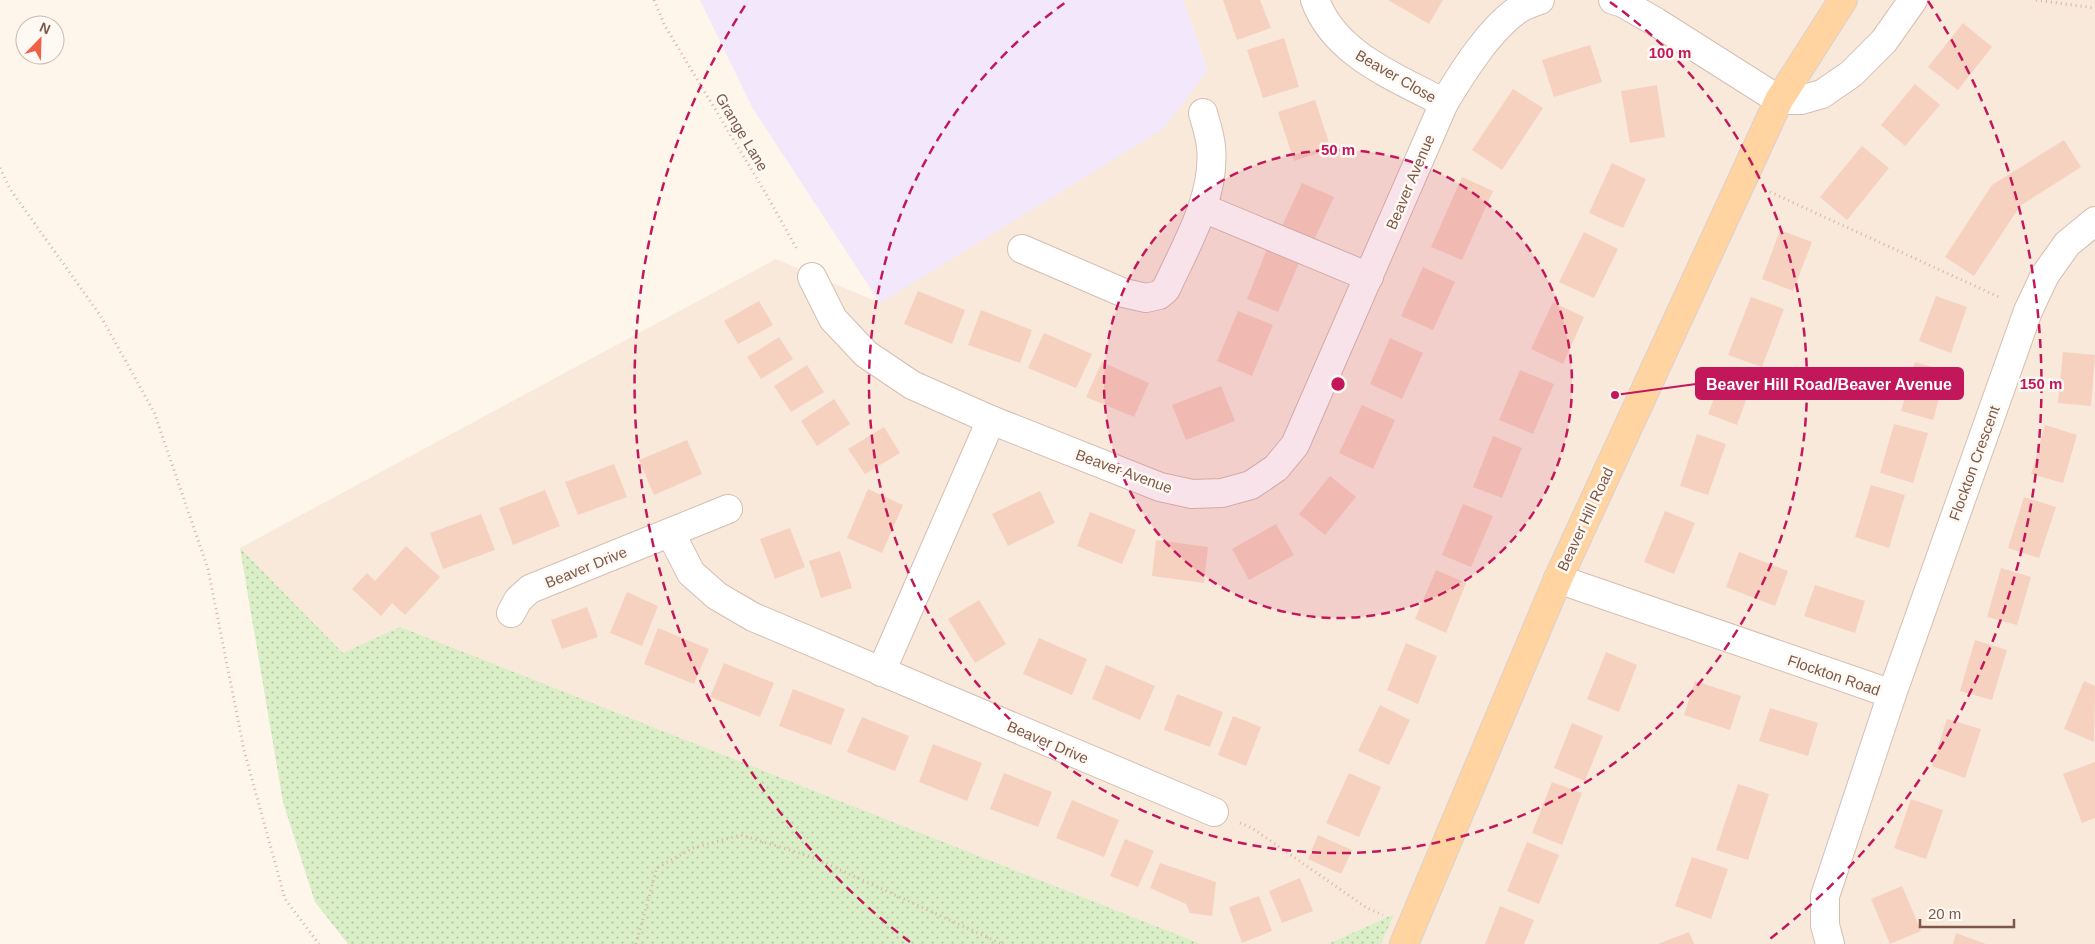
<svg xmlns="http://www.w3.org/2000/svg" width="2095" height="944" font-family="Arial,sans-serif">
<style>
.residential{fill:#f9e9db}
.education{fill:#f2e7fb}
.grass{fill:url(#grass-dots)}
.building{fill:#f6d1c0}
.lines{fill:none;stroke-linecap:round;stroke-linejoin:round}
.minor-casing{stroke:#d5beb1;stroke-width:30}
.major-casing{stroke:#dbd0cc;stroke-width:30}
.path{stroke:#dcb3a1;stroke-width:3;stroke-dasharray:1 4;stroke-linecap:butt}
.minor{stroke:#fff;stroke-width:28}
.major{stroke:#ffd4a1;stroke-width:28}
.ring{fill:none;stroke:#c2185b;stroke-width:2.5;stroke-dasharray:9 6}
.labels{text-anchor:middle;dominant-baseline:central;stroke-width:5;stroke-linejoin:round;paint-order:stroke}
.street-label{font-size:15px;fill:#7d584a;stroke:#fff9f3}
.centre{fill:#c2185b;stroke:#fff9f3;stroke-width:2.5}
.ring-label{font-size:15px;text-anchor:middle;font-weight:bold;fill:#c2185b;stroke:#fff9f3;stroke-width:5;stroke-linejoin:round;paint-order:stroke}
.leader{fill:none;stroke:#c2185b;stroke-width:2}
.callout-dot{fill:#c2185b;stroke:#fff9f3;stroke-width:2}
.callout{fill:#c2185b;stroke:#c2185b;stroke-width:2}
.callout-label{font-size:16px;text-anchor:middle;font-weight:bold;fill:#fff}
</style>
<defs>
<pattern id="grass-dots" width="8" height="8" patternUnits="userSpaceOnUse" patternTransform="scale(1.25)"><rect width="8" height="8" fill="#daeec7"/><path d="M2 2h.1M6 6h.1" fill="none" stroke="#b6c4a4" stroke-width="1.8" stroke-linecap="round"/></pattern>
</defs>
<rect width="100%" height="100%" fill="#fef5eb"/>
<path class="residential" d="M 1183,0 L 2095,0 L 2095,944 L 1381,944 L 1393,914 L 1328,944 L 1201,944 L 400,628 L 343,653 L 240,548 L 776,259 L 880,303 L 1208,70 Z"/>
<path class="education" d="M 700,0 L 1183,0 L 1208,70 L 1163,129 L 880,303 L 752,107 Z"/>
<g class="grass">
<path d="M 240,548 L 343,653 L 400,627 L 1201,944 L 348,944 L 315,902 L 283,802 Z"/>
<path d="M 1394,914 L 1381,944 L 1328,944 Z"/>
</g>
<g class="building">
<path d="M 1223,0 L 1260,0 L 1271,28 L 1237,40 Z"/>
<path d="M 1388,0 L 1443,0 L 1429,24 Z"/>
<path d="M 1963,23 L 1992,47 L 1958,90 L 1928,67 Z"/>
<path d="M 1284,38 L 1299,87 L 1263,98 L 1247,50 Z"/>
<path d="M 1590,45 L 1602,82 L 1554,97 L 1542,60 Z"/>
<path d="M 1915,84 L 1940,105 L 1905,146 L 1881,125 Z"/>
<path d="M 1657,85 L 1665,137 L 1630,143 L 1621,91 Z"/>
<path d="M 1513,89 L 1543,108 L 1502,170 L 1472,150 Z"/>
<path d="M 1315,100 L 1331,149 L 1294,161 L 1278,112 Z"/>
<path d="M 2064,140 L 2081,167 L 2020,206 L 1974,276 L 1945,257 L 1992,185 Z"/>
<path d="M 1862,146 L 1889,168 L 1847,220 L 1820,197 Z"/>
<path d="M 1612,163 L 1646,179 L 1623,228 L 1589,213 Z"/>
<path d="M 1462,177 L 1493,191 L 1462,260 L 1431,247 Z"/>
<path d="M 1302,183 L 1334,197 L 1314,240 L 1282,226 Z"/>
<path d="M 1780,230 L 1812,242 L 1793,291 L 1762,279 Z"/>
<path d="M 1584,232 L 1618,249 L 1594,298 L 1559,282 Z"/>
<path d="M 1267,249 L 1299,263 L 1278,312 L 1247,299 Z"/>
<path d="M 1423,267 L 1455,282 L 1433,330 L 1401,316 Z"/>
<path d="M 918,291 L 965,310 L 952,344 L 904,324 Z"/>
<path d="M 1936,296 L 1967,307 L 1951,353 L 1919,341 Z"/>
<path d="M 1751,297 L 1784,309 L 1762,367 L 1728,355 Z"/>
<path d="M 759,301 L 773,325 L 738,344 L 724,321 Z"/>
<path d="M 1553,302 L 1584,317 L 1563,364 L 1531,349 Z"/>
<path d="M 981,310 L 1032,330 L 1020,363 L 968,345 Z"/>
<path d="M 1238,311 L 1273,325 L 1252,376 L 1217,361 Z"/>
<path d="M 1044,333 L 1092,354 L 1076,388 L 1028,368 Z"/>
<path d="M 779,337 L 793,359 L 761,379 L 747,357 Z"/>
<path d="M 1390,338 L 1423,353 L 1402,399 L 1370,384 Z"/>
<path d="M 2063,352 L 2095,355 L 2091,406 L 2058,403 Z"/>
<path d="M 1102,362 L 1149,383 L 1134,417 L 1086,397 Z"/>
<path d="M 1915,362 L 1947,371 L 1933,420 L 1901,411 Z"/>
<path d="M 807,365 L 824,392 L 791,412 L 774,386 Z"/>
<path d="M 1726,367 L 1754,378 L 1737,425 L 1708,414 Z"/>
<path d="M 1520,370 L 1554,384 L 1533,434 L 1499,420 Z"/>
<path d="M 1221,386 L 1235,421 L 1186,440 L 1172,405 Z"/>
<path d="M 834,399 L 850,424 L 817,446 L 801,421 Z"/>
<path d="M 1362,405 L 1395,420 L 1373,469 L 1339,453 Z"/>
<path d="M 1894,424 L 1928,433 L 1913,483 L 1880,473 Z"/>
<path d="M 2045,425 L 2077,435 L 2063,483 L 2031,474 Z"/>
<path d="M 884,427 L 900,453 L 865,474 L 848,449 Z"/>
<path d="M 1697,434 L 1726,444 L 1708,495 L 1680,486 Z"/>
<path d="M 1493,436 L 1522,448 L 1502,498 L 1473,487 Z"/>
<path d="M 687,440 L 702,474 L 654,495 L 639,460 Z"/>
<path d="M 614,464 L 627,497 L 578,515 L 565,482 Z"/>
<path d="M 1330,476 L 1356,497 L 1325,535 L 1299,514 Z"/>
<path d="M 1871,485 L 1905,495 L 1889,548 L 1855,537 Z"/>
<path d="M 868,489 L 903,505 L 882,553 L 847,538 Z"/>
<path d="M 545,490 L 560,526 L 513,545 L 499,508 Z"/>
<path d="M 1040,491 L 1055,523 L 1008,546 L 992,514 Z"/>
<path d="M 2024,497 L 2056,507 L 2039,558 L 2008,548 Z"/>
<path d="M 1463,504 L 1493,516 L 1471,567 L 1442,555 Z"/>
<path d="M 1665,511 L 1695,523 L 1674,574 L 1644,562 Z"/>
<path d="M 1090,512 L 1136,530 L 1122,564 L 1077,546 Z"/>
<path d="M 481,514 L 495,550 L 443,569 L 430,533 Z"/>
<path d="M 1276,524 L 1294,555 L 1249,580 L 1232,549 Z"/>
<path d="M 790,528 L 805,567 L 775,579 L 760,539 Z"/>
<path d="M 1156,540 L 1208,547 L 1204,583 L 1152,576 Z"/>
<path d="M 406,546 L 440,577 L 405,615 L 392,603 L 381,616 L 352,589 L 367,573 L 375,581 Z"/>
<path d="M 840,551 L 852,588 L 821,598 L 809,561 Z"/>
<path d="M 1739,552 L 1788,571 L 1775,606 L 1726,587 Z"/>
<path d="M 2001,568 L 2031,577 L 2017,625 L 1987,617 Z"/>
<path d="M 1436,570 L 1466,583 L 1446,633 L 1415,619 Z"/>
<path d="M 1815,585 L 1865,601 L 1855,633 L 1804,616 Z"/>
<path d="M 627,592 L 658,606 L 642,646 L 610,633 Z"/>
<path d="M 979,600 L 1006,644 L 975,663 L 948,619 Z"/>
<path d="M 587,607 L 598,637 L 562,649 L 551,620 Z"/>
<path d="M 658,628 L 709,649 L 694,684 L 644,664 Z"/>
<path d="M 1039,638 L 1087,659 L 1072,695 L 1023,674 Z"/>
<path d="M 1975,640 L 2007,650 L 1992,700 L 1960,691 Z"/>
<path d="M 1406,643 L 1437,656 L 1418,704 L 1387,690 Z"/>
<path d="M 1606,652 L 1637,665 L 1619,712 L 1587,699 Z"/>
<path d="M 724,663 L 774,683 L 760,717 L 710,697 Z"/>
<path d="M 1106,665 L 1155,686 L 1140,720 L 1092,699 Z"/>
<path d="M 1695,681 L 1741,696 L 1730,730 L 1684,715 Z"/>
<path d="M 2084,681 L 2095,686 L 2094,742 L 2064,729 Z"/>
<path d="M 793,689 L 845,709 L 831,745 L 779,726 Z"/>
<path d="M 1177,694 L 1223,712 L 1210,747 L 1164,730 Z"/>
<path d="M 1380,705 L 1410,720 L 1389,765 L 1358,751 Z"/>
<path d="M 1770,708 L 1818,723 L 1808,756 L 1759,741 Z"/>
<path d="M 1233,716 L 1261,727 L 1246,766 L 1218,755 Z"/>
<path d="M 862,717 L 909,736 L 895,771 L 847,752 Z"/>
<path d="M 1947,719 L 1981,729 L 1965,778 L 1932,766 Z"/>
<path d="M 1572,723 L 1603,736 L 1585,781 L 1554,768 Z"/>
<path d="M 933,744 L 982,763 L 967,801 L 919,782 Z"/>
<path d="M 2095,762 L 2095,818 L 2082,823 L 2063,774 Z"/>
<path d="M 1004,773 L 1052,792 L 1038,827 L 990,809 Z"/>
<path d="M 1349,773 L 1381,787 L 1359,837 L 1326,823 Z"/>
<path d="M 1552,782 L 1582,793 L 1562,845 L 1532,833 Z"/>
<path d="M 1738,784 L 1769,794 L 1748,860 L 1716,850 Z"/>
<path d="M 1911,799 L 1943,810 L 1926,859 L 1894,848 Z"/>
<path d="M 1072,800 L 1119,820 L 1104,857 L 1056,838 Z"/>
<path d="M 1318,835 L 1352,850 L 1341,874 L 1308,859 Z"/>
<path d="M 1125,839 L 1154,851 L 1138,887 L 1110,876 Z"/>
<path d="M 1527,842 L 1559,855 L 1539,904 L 1507,891 Z"/>
<path d="M 1692,857 L 1728,869 L 1711,919 L 1675,906 Z"/>
<path d="M 1160,863 L 1216,882 L 1212,916 L 1190,913 L 1186,904 L 1150,888 Z"/>
<path d="M 1300,878 L 1313,911 L 1282,923 L 1269,891 Z"/>
<path d="M 1902,886 L 1921,931 L 1890,944 L 1871,899 Z"/>
<path d="M 1259,896 L 1272,931 L 1242,943 L 1229,907 Z"/>
<path d="M 1500,906 L 1534,920 L 1524,944 L 1485,944 Z"/>
<path d="M 1689,932 L 1694,944 L 1658,944 Z"/>
<path d="M 1956,933 L 1986,944 L 1953,944 Z"/>
</g>
<g class="lines">
<g class="minor-casing">
<g id="minor">
<path d="M 1315,0 C 1335,55 1396,77 1444,103"/>
<path d="M 1613,0 L 1623,3 L 1656,22 L 1779,100 L 1801,100 L 1822,94 L 1851,74 L 1884,41 L 1913,0"/>
<path d="M 1203,208 L 1369,277"/>
<path d="M 1022,249 L 1124,293 L 1146,298 L 1159,295 L 1166,289 C 1186,245 1216,196 1211,147 C 1210,135 1206,124 1203,113"/>
<path d="M 812,277 L 833,319 L 866,354 L 912,385 L 991,420 L 1160,487 L 1192,494 L 1222,493 L 1251,485 L 1276,468 L 1295,445 L 1444,103 C 1462,73 1491,26 1522,7 C 1528,4 1534,2 1540,0"/>
<path d="M 671,534 L 691,573 L 717,596 L 753,617 L 1214,812"/>
<path d="M 1558,579 L 1892,694"/>
<path d="M 511,613 L 518,600 L 530,589 L 728,509"/>
<path d="M 881,672 L 991,420"/>
<path d="M 1830,944 L 1825,925 L 1825,896 L 1892,694 L 2028,311 L 2045,275 L 2067,244 L 2095,221"/>
</g>
</g>
<g class="major-casing">
<path id="major" d="M 1404,944 L 1558,579 L 1779,100 L 1843,0"/>
</g>
<g class="path">
<path d="M 654,0 L 665,26 L 765,192 L 798,251"/>
<path d="M 2036,0 L 2095,8"/>
<path d="M 0,168 L 10,189 L 100,315 L 154,412 L 208,569 L 244,750 L 285,899 L 319,944"/>
<path d="M 1770,192 L 2001,298"/>
<path d="M 1240,823 L 1252,828 L 1367,908 L 1383,915"/>
<path d="M 636,944 L 657,868 L 693,848 L 741,835 L 812,857 L 1002,944"/>
</g>
<use href="#minor" class="minor"/>
<use href="#major" class="major"/>
</g>
<circle cx="1338" cy="384" r="234" fill="#c2185b" fill-opacity=".12"/>
<g class="ring">
<circle cx="1338" cy="384" r="234"/>
<path d="M1610 2A469 469 0 1 1 1066 2"/>
<path d="M910 942A703 703 0 0 1 748 1M1928 1A703 703 0 0 1 1766 942"/>
</g>
<g class="labels">
<g class="street-label">
<text transform="translate(1396 76) rotate(30)">Beaver Close</text>
<text transform="translate(742 132) rotate(59)">Grange Lane</text>
<text transform="translate(1410 182) rotate(-67)">Beaver Avenue</text>
<text transform="translate(1974 463) rotate(-70)">Flockton Crescent</text>
<text transform="translate(1124 471) rotate(20)">Beaver Avenue</text>
<text transform="translate(1585 519) rotate(-65)">Beaver Hill Road</text>
<text transform="translate(586 567) rotate(-22)">Beaver Drive</text>
<text transform="translate(1834 675) rotate(19)">Flockton Road</text>
<text transform="translate(1048 742) rotate(23)">Beaver Drive</text>
</g>
</g>
<circle cx="1338" cy="384" r="8" class="centre"/>
<g class="ring-label">
<text x="1670" y="58">100 m</text>
<text x="1338" y="155">50 m</text>
<text x="2041" y="389">150 m</text>
</g>
<path class="leader" d="M1615 395L1696 384"/>
<circle class="callout-dot" cx="1615" cy="395" r="5"/>
<rect class="callout" x="1696" y="368" width="267" height="31" rx="5"/>
<g class="callout-label">
<text x="1829" y="390">Beaver Hill Road/Beaver Avenue</text>
</g>
<g transform="translate(40 40) rotate(23)"><circle r="24" fill="#fff9f3" stroke="#cbb9af"/>
<path d="M0-4L9 19L0 12L-9 19Z" fill="#f15f47"/>
<text y="-8" font-size="14" font-weight="bold" text-anchor="middle" fill="#7d584a">N</text>
</g>
<path d="M1920 919v8h94v-8" fill="none" stroke="#7d584a" stroke-width="2.5"/>
<text x="1928" y="919" font-size="15" fill="#7d584a" stroke="#fff9f3" stroke-width="4" paint-order="stroke">20 m</text>
</svg>
